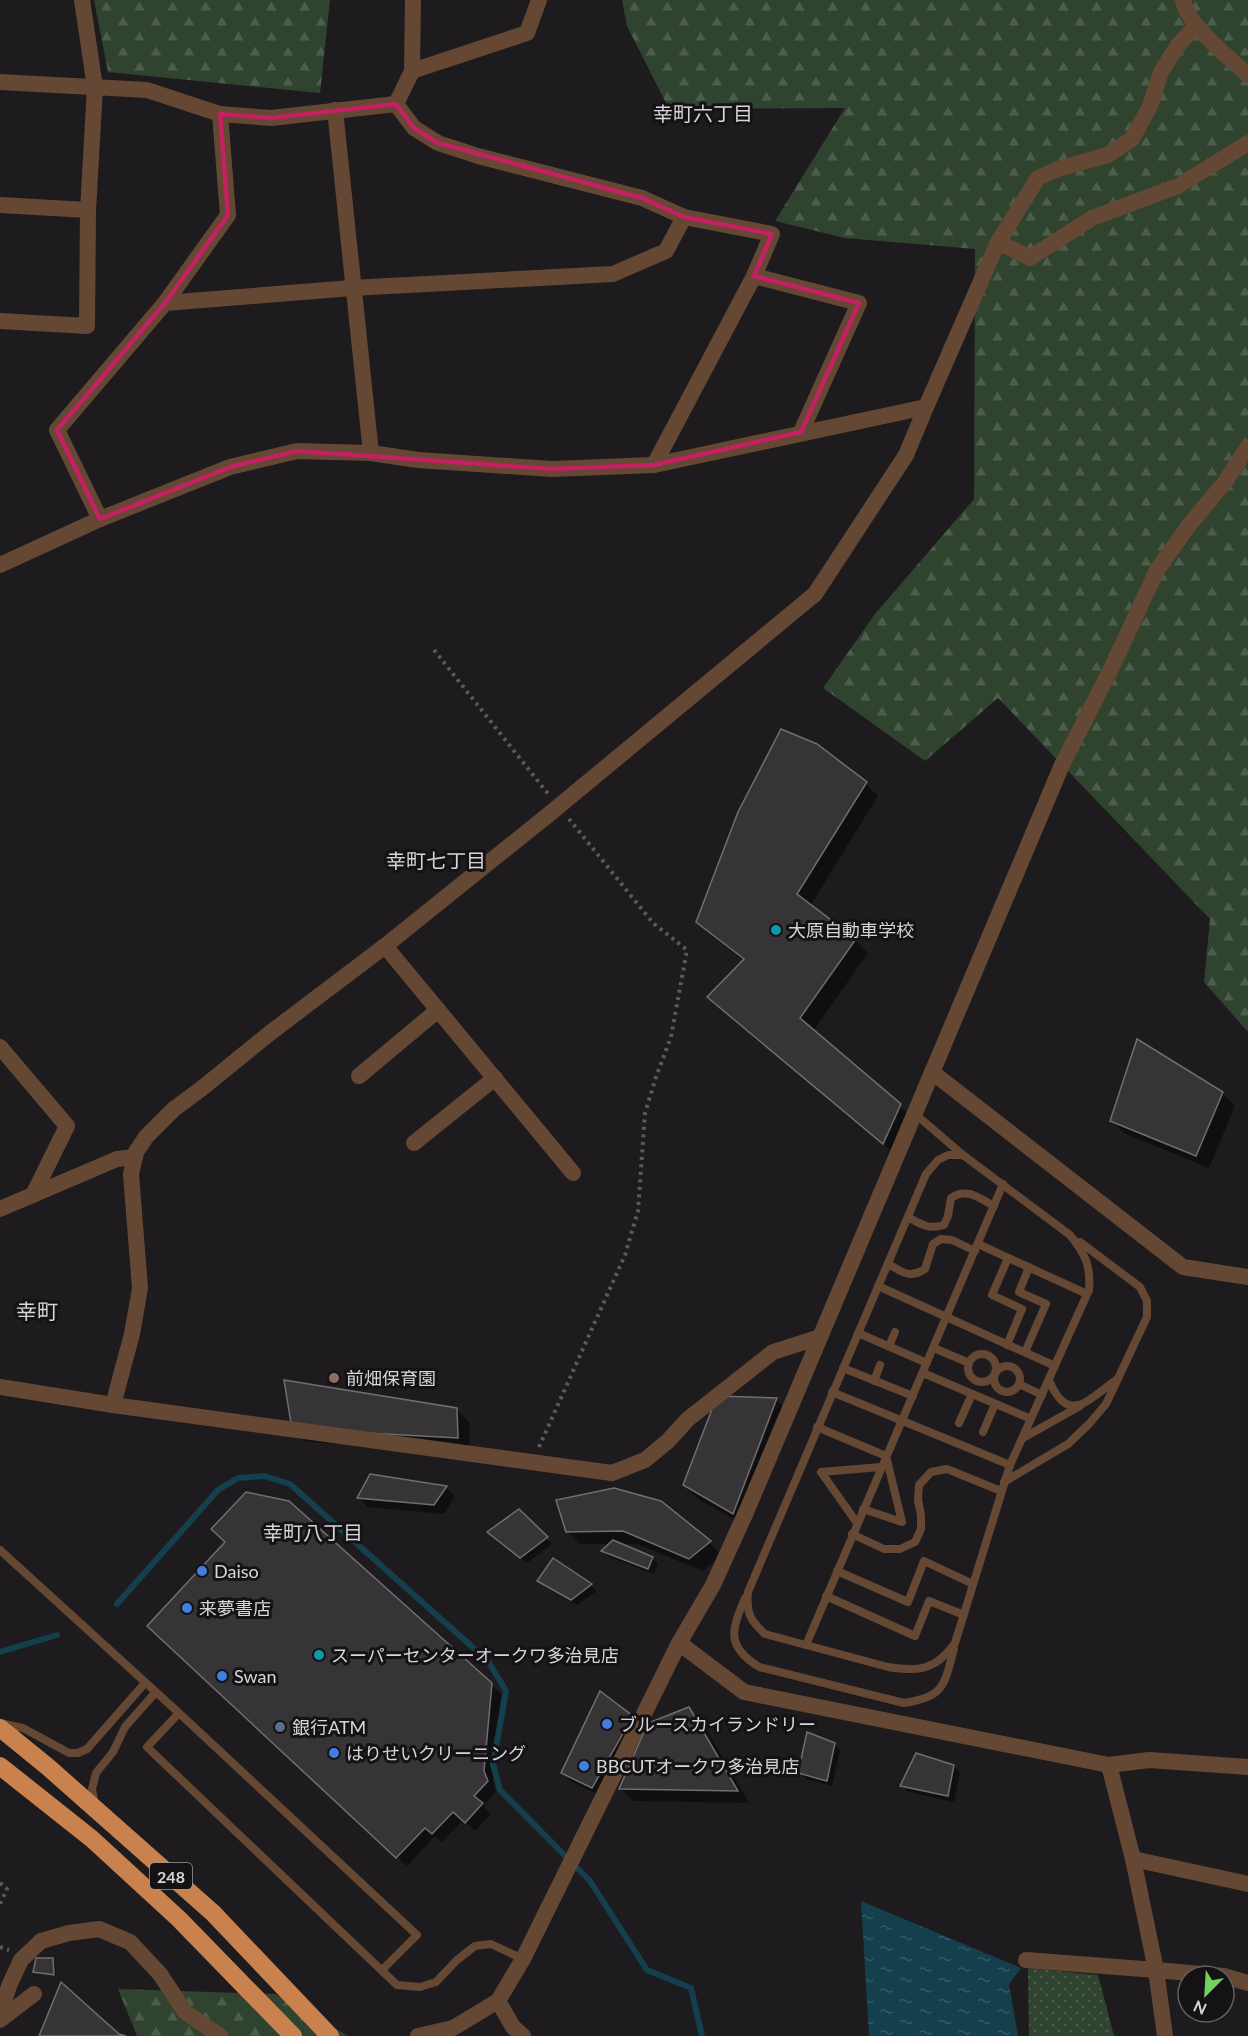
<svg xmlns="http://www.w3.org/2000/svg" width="1248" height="2036" font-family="Lato,'Noto Sans JP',sans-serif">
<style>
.forest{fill:url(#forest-firs)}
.park{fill:url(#park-dots)}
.water{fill:url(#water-ripples)}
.shadow{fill:#0007}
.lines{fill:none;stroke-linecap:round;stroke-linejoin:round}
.stream{stroke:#143f4c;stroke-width:6}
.building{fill:#373437;stroke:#716e72;stroke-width:1.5}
.path{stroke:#5c5a5d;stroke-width:4;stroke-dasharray:3 4.5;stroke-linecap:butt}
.lane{stroke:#654834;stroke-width:8}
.street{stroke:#654834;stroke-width:16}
.highway{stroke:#c9824e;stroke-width:18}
.marked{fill:none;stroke:#c32161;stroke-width:4.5;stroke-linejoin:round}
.culture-dot{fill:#0f9aa8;stroke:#151215;stroke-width:2}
.education-dot{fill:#8d6e63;stroke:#151215;stroke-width:2}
.shop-dot{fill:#3f7fe0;stroke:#151215;stroke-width:2}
.service-dot{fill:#5c6f8a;stroke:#151215;stroke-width:2}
.labels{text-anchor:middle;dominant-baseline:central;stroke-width:6;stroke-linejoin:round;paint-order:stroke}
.shield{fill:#151215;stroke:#9c9a9d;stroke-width:1.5}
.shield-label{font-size:16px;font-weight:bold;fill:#d6d5d7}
.poi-label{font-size:18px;fill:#d6d5d7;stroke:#151215;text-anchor:start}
.neighbourhood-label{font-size:20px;fill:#d6d5d7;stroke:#151215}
.quarter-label{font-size:21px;fill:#d6d5d7;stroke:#151215}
</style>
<defs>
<pattern id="forest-firs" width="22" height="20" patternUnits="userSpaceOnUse" patternTransform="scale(1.5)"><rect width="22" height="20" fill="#2f432f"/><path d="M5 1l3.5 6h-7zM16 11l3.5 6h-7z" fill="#4c5d4c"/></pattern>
<pattern id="park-dots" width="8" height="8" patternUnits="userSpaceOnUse" patternTransform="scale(1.5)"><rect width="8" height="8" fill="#2f432f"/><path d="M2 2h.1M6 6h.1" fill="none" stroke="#4c5d4c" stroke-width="1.8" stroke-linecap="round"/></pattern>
<pattern id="water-ripples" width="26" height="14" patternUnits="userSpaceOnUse" patternTransform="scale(1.5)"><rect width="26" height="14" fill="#143f4c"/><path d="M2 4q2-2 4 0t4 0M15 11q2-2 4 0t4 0" fill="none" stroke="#355a65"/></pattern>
</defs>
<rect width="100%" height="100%" fill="#1e1b1e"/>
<g class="forest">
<path d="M 94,0 L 330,0 L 320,93 L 108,72 Z"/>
<path d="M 622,0 L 1248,0 L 1248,1032 L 1204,982 L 1210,919 L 998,698 L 925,761 L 823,688 L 875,614 L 974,499 L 975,249 L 845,238 L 775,221 L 845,108 L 669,109 L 627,26 Z"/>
<path d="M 118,1989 L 275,1994 L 348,2036 L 137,2036 Z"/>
</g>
<path class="park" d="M 1028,1968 L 1098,1975 L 1114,2036 L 1029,2036 Z"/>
<path class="water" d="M 861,1901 L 1021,1968 L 1009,1984 L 1018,2036 L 869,2036 Z"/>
<g class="shadow">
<path d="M 866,784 L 878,796 L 810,906 L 855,940 L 868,953 L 813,1031 L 913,1118 L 896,1155 L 722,1010 L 710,997 L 744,961 L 711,935 L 698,922 Z"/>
<path d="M 1222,1093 L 1235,1106 L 1209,1168 L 1124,1133 L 1111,1120 Z"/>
<path d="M 718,1397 L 776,1400 L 789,1412 L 746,1526 L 697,1498 L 684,1485 Z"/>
<path d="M 456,1409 L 469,1422 L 470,1450 L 306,1442 L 293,1429 Z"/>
<path d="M 446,1487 L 455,1496 L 444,1514 L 368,1507 L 359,1498 Z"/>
<path d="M 661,1503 L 710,1543 L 722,1555 L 703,1571 L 637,1544 L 619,1544 L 652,1558 L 658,1564 L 654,1574 L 609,1557 L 603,1551 L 611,1544 L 580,1544 L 567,1531 Z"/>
<path d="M 519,1511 L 552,1544 L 527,1563 L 489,1532 Z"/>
<path d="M 553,1560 L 591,1585 L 597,1591 L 577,1605 L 545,1587 L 539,1581 Z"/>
<path d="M 159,1635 L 491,1685 L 501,1694 L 493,1781 L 496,1791 L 483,1806 L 491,1814 L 475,1831 L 463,1820 L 442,1842 L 435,1836 L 407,1866 Z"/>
<path d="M 689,1709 L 702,1722 L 749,1803 L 633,1801 L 621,1789 Z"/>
<path d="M 632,1717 L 642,1726 L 601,1796 L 572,1782 L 562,1773 Z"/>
<path d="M 834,1744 L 840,1750 L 832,1786 L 806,1779 L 800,1773 Z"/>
<path d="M 954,1766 L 960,1773 L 954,1802 L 908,1792 L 902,1786 Z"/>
<path d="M 52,1959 L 55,1962 L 56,1976 L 38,1974 L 35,1971 Z"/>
</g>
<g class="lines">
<g class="stream">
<path d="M 117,1604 L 218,1490 L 238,1478 L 264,1476 L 290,1484 L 488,1661 L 506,1691 L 493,1764 L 500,1790 L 590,1881 L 647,1970 L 691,1988 L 702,2036"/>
<path d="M 0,1652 L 57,1635"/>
</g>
</g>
<g class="building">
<path d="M 781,729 L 817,744 L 867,782 L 797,894 L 856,939 L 800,1018 L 901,1104 L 883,1144 L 707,997 L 744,959 L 696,922 L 738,812 Z"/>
<path d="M 1137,1039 L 1223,1092 L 1196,1156 L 1110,1121 Z"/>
<path d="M 284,1380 L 457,1408 L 458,1438 L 292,1429 Z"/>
<path d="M 717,1396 L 777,1398 L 733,1514 L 683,1485 Z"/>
<path d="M 370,1474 L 447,1486 L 434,1505 L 357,1498 Z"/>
<path d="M 614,1488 L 661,1501 L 711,1541 L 689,1559 L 623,1531 L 566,1532 L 556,1500 Z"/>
<path d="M 246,1492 L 289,1501 L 492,1683 L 484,1771 L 488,1781 L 474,1796 L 483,1803 L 465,1823 L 453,1812 L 432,1834 L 425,1828 L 396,1858 L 147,1626 L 225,1542 L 211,1529 Z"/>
<path d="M 519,1509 L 548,1537 L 520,1558 L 487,1532 Z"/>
<path d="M 613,1540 L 653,1557 L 648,1569 L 601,1551 Z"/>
<path d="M 553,1558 L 592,1584 L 571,1600 L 537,1581 Z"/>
<path d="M 600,1691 L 633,1716 L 592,1788 L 561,1773 Z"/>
<path d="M 689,1707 L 738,1791 L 619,1789 L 648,1723 Z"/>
<path d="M 807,1732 L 835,1743 L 827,1781 L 798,1773 Z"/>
<path d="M 916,1753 L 954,1765 L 948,1796 L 900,1786 Z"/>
<path d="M 36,1958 L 53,1958 L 54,1975 L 33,1972 Z"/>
<path d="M 61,1982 L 119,2034 L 126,2036 L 39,2036 Z"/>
</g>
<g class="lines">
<g class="path">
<path d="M 434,650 L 549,795"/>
<path d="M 539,1447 L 625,1255 L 638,1211 L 645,1113 L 656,1077 L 671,1037 L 687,950 L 653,923 L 569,819"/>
<path d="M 0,1883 L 7,1889 L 0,1904"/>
<path d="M 0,1947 L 9,1950"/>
</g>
<g class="lane">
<path d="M 914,1113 L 963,1155"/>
<path d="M 948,1155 L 963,1155 L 1070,1235 C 1085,1254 1091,1265 1089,1290 L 1010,1465 L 955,1643 C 936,1670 919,1672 888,1667 L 765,1634 C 750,1620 746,1613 748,1592 L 926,1174 L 938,1160 Z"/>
<path d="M 908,1217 C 920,1224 929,1230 944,1225 L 948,1216 L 951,1198 C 966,1187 979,1198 994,1206"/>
<path d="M 978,1244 L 1087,1294"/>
<path d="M 888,1264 C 903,1272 909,1279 925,1269 L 933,1244 L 941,1239 L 952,1240 L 975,1251"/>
<path d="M 878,1286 L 1055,1366"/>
<path d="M 858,1333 L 927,1363"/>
<path d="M 1007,1345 L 1022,1309 L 992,1295 L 1008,1258"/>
<path d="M 889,1346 L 895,1332"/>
<path d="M 934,1348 L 969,1363"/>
<path d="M 1025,1352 L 1046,1304 L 1019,1292 L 1029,1267"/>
<circle cx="982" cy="1368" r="14"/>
<circle cx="1007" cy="1379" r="13"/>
<path d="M 843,1368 L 913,1396"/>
<path d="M 923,1373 L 1031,1419"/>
<path d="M 1049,1380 C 1068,1426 1088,1400 1116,1380"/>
<path d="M 874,1381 L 880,1365"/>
<path d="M 1019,1384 L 1042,1395"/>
<path d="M 832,1392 L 1010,1465"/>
<path d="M 959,1423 L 972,1394"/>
<path d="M 817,1427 L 886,1456 L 902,1522 L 863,1509"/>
<path d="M 983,1432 L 995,1404"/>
<path d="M 1023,1438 L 1080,1406"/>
<path d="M 1004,1482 L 1068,1444 L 1089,1424 L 1106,1404 L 1147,1317 L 1147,1301 L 1140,1287 L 1080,1242"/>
<path d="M 857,1523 L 821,1472 L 881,1467"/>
<path d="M 852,1534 L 884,1549 L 900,1549 L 915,1542 L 921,1529 L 921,1515 L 918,1500 L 919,1485 L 931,1472 L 947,1469 L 1001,1491"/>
<path d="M 0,1550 L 179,1713 L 417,1935 L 383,1969"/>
<path d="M 837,1571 L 908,1602 L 924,1561 L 973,1584"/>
<path d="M 826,1596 L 915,1636 L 929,1601 L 964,1615"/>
<path d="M 745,1598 C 731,1631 726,1646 759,1667 L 904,1703 C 945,1697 944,1685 954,1649"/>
<path d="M 806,1645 L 1003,1184"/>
<path d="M 179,1713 L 147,1747 L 397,1985 L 420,1987 L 436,1982 L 457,1960 L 475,1946 L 491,1944 L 523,1959"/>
<path d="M 0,1723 L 23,1728 L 69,1753 L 78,1753 L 87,1749 L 145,1683"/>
<path d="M 95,1806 L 92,1789 L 96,1773 L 113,1752 L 125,1727 L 155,1693"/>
</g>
<g class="street">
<path d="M 1183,0 C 1187,25 1229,57 1248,75"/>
<path d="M 412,71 L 527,33 L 539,0"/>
<path d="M 0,82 L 147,90 L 220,114 L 228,215 L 165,303 L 57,430 L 100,519"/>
<path d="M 396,104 L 414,128 L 438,143 L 478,156 L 642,198 L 684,217 L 772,234 L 754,276"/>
<path d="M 335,110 L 371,453"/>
<path d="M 220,114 L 271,118 L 396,104 L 412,71 L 413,0"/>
<path d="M 0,205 L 88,210"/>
<path d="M 998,242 L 1030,258 L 1092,218 L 1178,186 L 1248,143"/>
<path d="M 165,303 L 352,288 L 613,274 L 666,251 L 684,217"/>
<path d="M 0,321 L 87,326 L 88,210 L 95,87 L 82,0"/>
<path d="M 926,407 L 998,242 L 1038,178 L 1058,169 L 1108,155 L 1132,139 L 1150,106 L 1161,72 L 1178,45 L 1196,26"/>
<path d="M 654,465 L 754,276 L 859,303 L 801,432"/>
<path d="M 0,565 L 100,519 L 230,467 L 297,451 L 371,453 L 418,460 L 552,469 L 654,465 L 926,407 L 906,455 L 815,594 L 553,811 L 385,946 L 270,1033 L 201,1089 L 174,1109 L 146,1137 L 136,1152 L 131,1174 L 140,1288 L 132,1334 L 113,1405"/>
<path d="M 385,946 L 573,1173"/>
<path d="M 0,1047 L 67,1126 L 33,1195"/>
<path d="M 932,1072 L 1183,1267 L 1248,1277"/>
<path d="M 359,1076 L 438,1010"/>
<path d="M 414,1143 L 495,1078"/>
<path d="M 0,1209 L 117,1159 L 135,1157"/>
<path d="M 0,1387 L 113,1405 L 612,1473 L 645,1460 L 668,1441 L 688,1419 L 773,1352 L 820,1337"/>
<path d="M 679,1643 L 744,1692 L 1109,1765 L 1149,1760 L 1248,1767"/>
<path d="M 1109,1765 L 1133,1859 L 1156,1970 L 1223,1976"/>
<path d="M 1133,1859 L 1248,1884"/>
<path d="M 1026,1960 L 1156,1970 L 1165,2036"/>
<path d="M 1224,1976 L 1248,1983"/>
<path d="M 498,2001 L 513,2027 L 523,2036"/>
<path d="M 0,2015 L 9,1986 L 21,1960 L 41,1941 L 69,1933 L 99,1929 L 130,1942 L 160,1974 L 185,2012 L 220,2036"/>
<path d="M 0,2020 L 34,1994"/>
<path d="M 418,2036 L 453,2028 L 498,2001 L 523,1959 L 679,1643 L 713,1585 L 747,1510 L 1062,765 L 1112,667 L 1157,570 L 1190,524 L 1225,482 L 1248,447"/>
</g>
<g class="highway">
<path d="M 0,1728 L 48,1767 L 213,1913 L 330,2036"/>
<path d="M 0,1766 L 92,1839 L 179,1919 L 293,2036"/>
</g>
</g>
<path class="marked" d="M 396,104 L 414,128 L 438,143 L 642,198 L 684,217 L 772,234 L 754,276 L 859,303 L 801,432 L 654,465 L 552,469 L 297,451 L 230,467 L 100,519 L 57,430 L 165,303 L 228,215 L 220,114 L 271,118 Z"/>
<g class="culture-dot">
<circle cx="776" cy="930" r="6"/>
<circle cx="319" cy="1655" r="6"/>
</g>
<circle class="education-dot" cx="334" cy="1378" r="6"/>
<g class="shop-dot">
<circle cx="202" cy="1571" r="6"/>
<circle cx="187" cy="1608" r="6"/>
<circle cx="222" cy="1676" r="6"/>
<circle cx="607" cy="1724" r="6"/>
<circle cx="334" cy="1753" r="6"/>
<circle cx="584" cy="1766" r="6"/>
</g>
<circle class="service-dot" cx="280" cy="1727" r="6"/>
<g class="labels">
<rect class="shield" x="150" y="1863" width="42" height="26" rx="4.5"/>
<g class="shield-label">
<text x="171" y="1876">248</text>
</g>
<g class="poi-label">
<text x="788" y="930">大原自動車学校</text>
<text x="346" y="1378">前畑保育園</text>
<text x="214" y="1571">Daiso</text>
<text x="199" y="1608">来夢書店</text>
<text x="331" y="1655">スーパーセンターオークワ多治見店</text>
<text x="234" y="1676">Swan</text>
<text x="619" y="1724">ブルースカイランドリー</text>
<text x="292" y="1727">銀行ATM</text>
<text x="346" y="1753">はりせいクリーニング</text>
<text x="596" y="1766">BBCUTオークワ多治見店</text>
</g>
<g class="neighbourhood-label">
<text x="703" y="113">幸町六丁目</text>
<text x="436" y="860">幸町七丁目</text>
<text x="313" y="1532">幸町八丁目</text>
</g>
<g class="quarter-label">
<text x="37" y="1310">幸町</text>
</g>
</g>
<g transform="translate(1206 1994) rotate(204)"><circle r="28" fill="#151215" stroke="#626063" stroke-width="1.5"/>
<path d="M0-4.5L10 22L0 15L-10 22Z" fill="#72d25d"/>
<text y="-9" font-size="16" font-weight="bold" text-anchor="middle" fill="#d6d5d7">N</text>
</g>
</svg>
